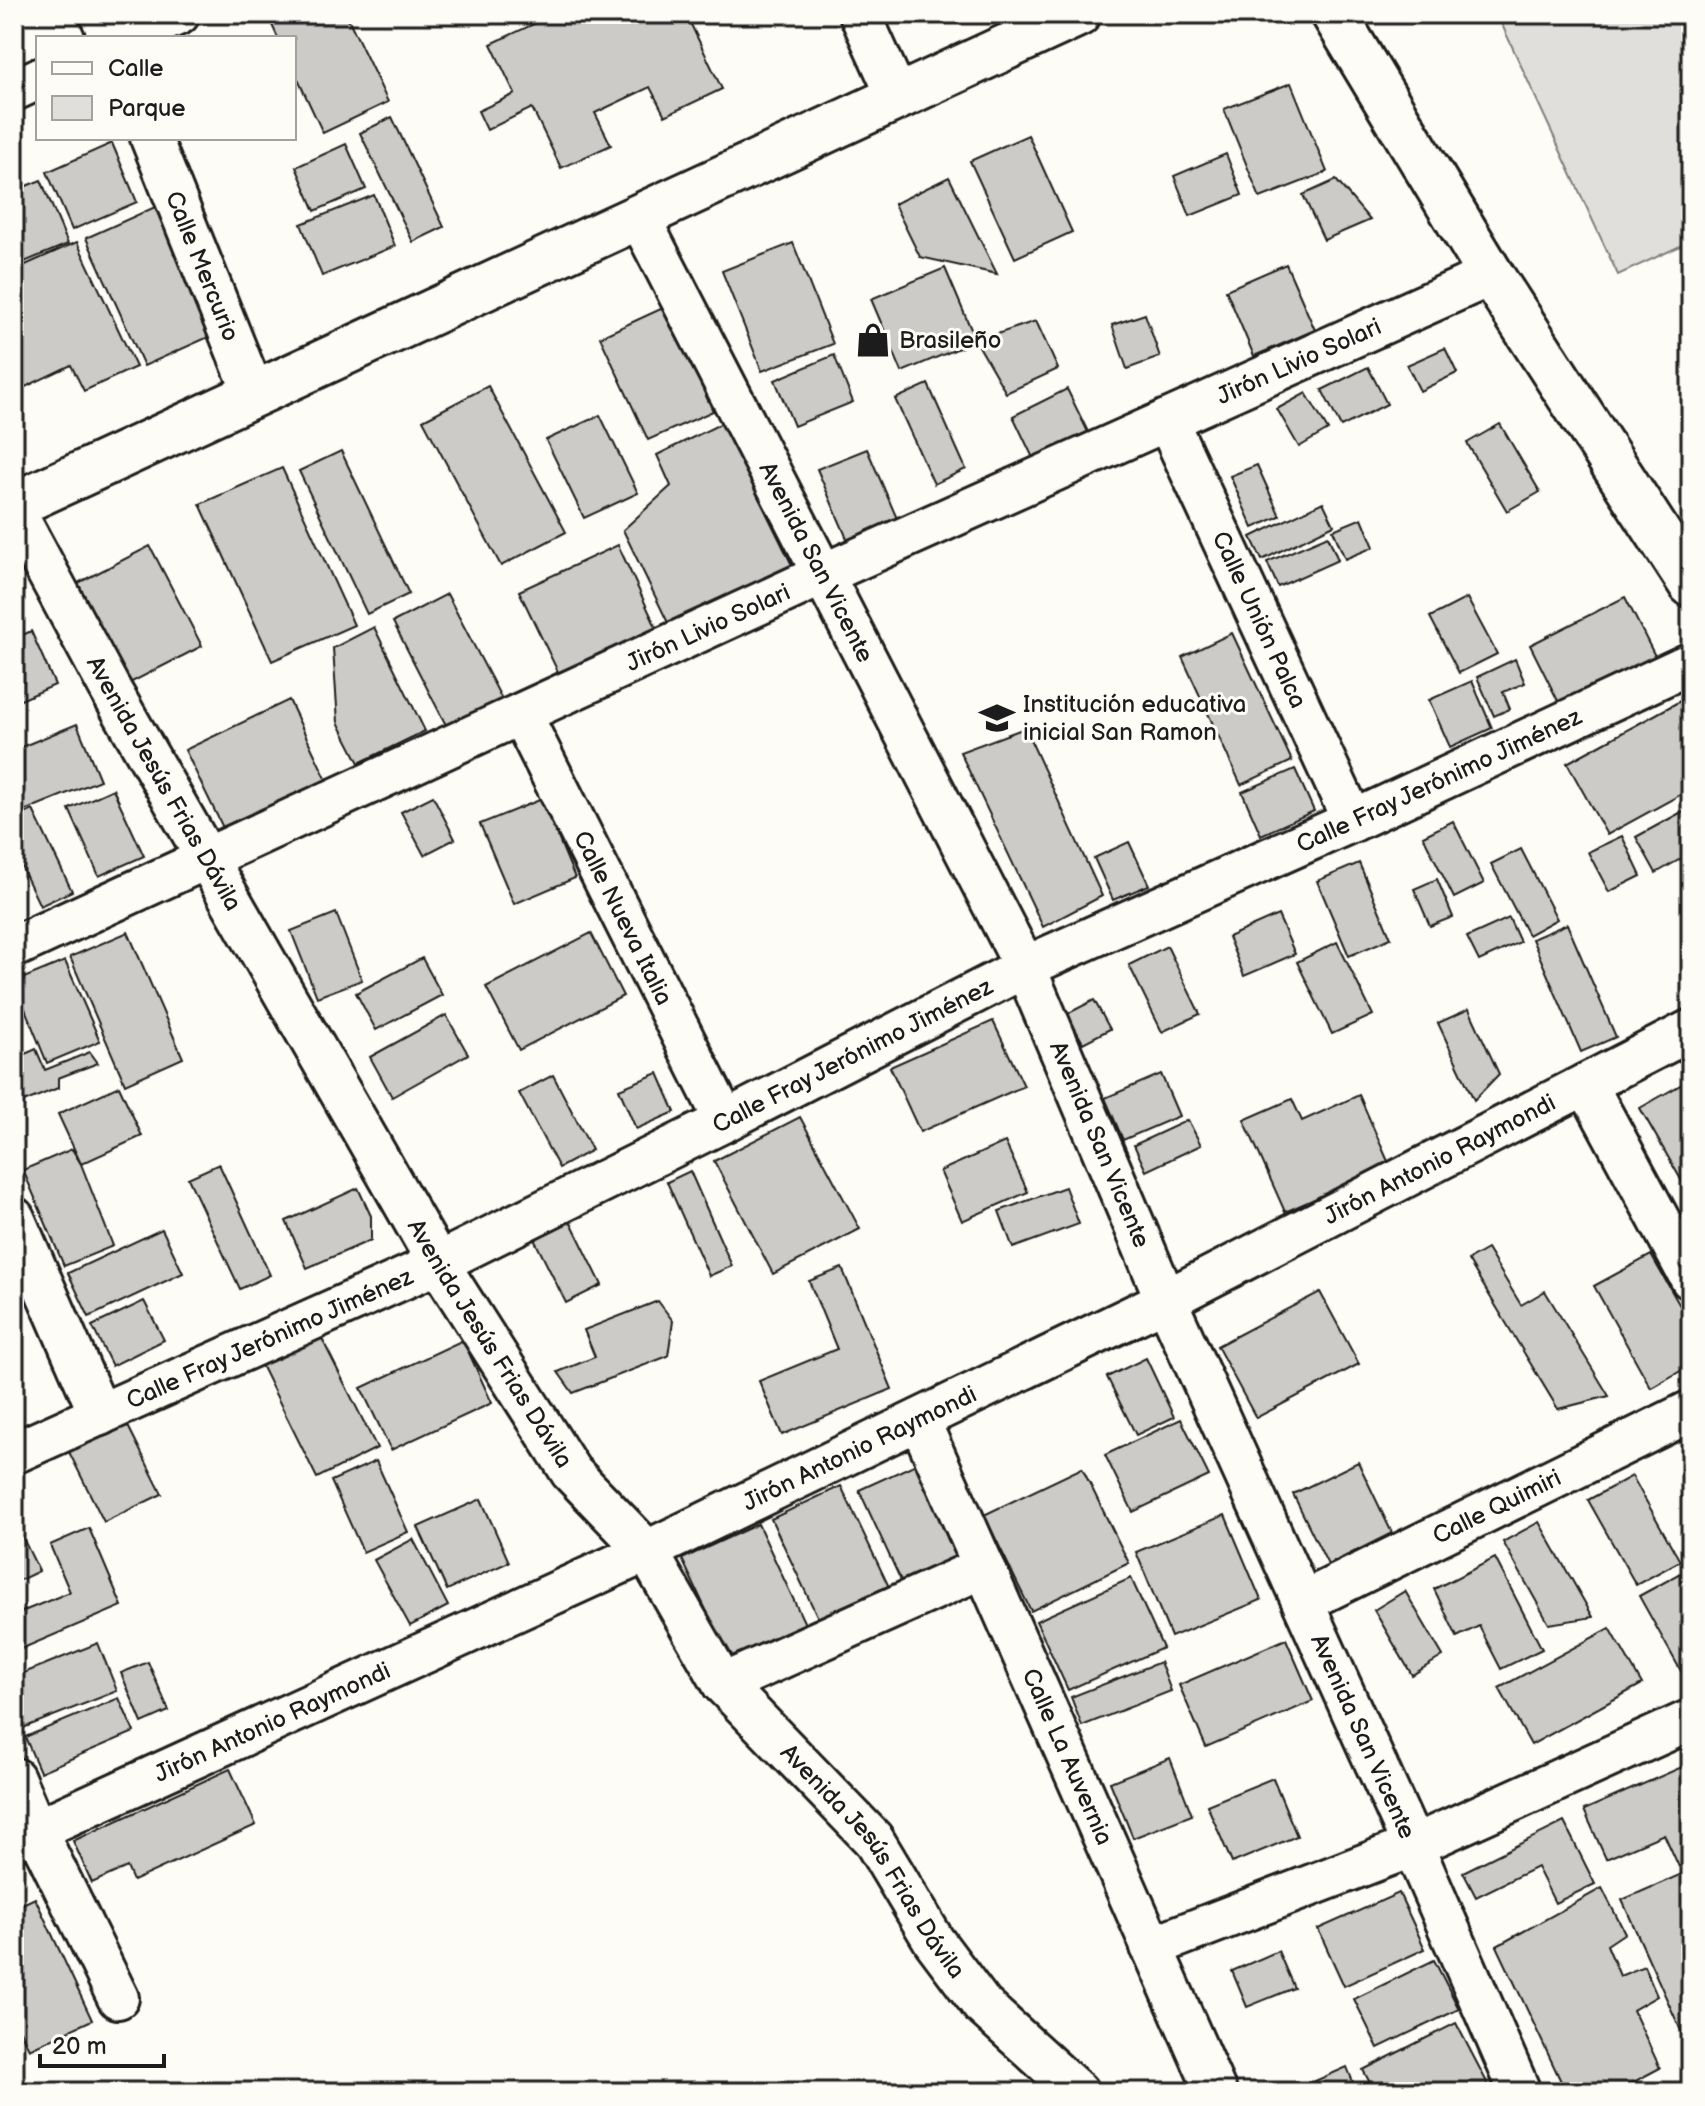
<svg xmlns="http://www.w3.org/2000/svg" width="1705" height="2106" font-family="'Balsamiq Sans',sans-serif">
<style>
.green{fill:#e0dfdb;stroke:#7e7e7c;stroke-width:2}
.building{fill:#cccbc8;stroke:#1c1c1c;stroke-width:2}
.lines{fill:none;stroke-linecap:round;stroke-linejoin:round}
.minor-casing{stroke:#1c1c1c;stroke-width:46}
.primary-casing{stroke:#1c1c1c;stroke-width:50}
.trunk-casing{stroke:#1c1c1c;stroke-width:50}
.minor{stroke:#fdfcf7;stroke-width:40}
.primary{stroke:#fdfcf7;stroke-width:44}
.trunk{stroke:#fdfcf7;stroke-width:44}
.labels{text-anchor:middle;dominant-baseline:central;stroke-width:6;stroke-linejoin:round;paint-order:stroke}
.street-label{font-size:24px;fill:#1c1c1c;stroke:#fdfcf7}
.poi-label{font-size:24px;fill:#1c1c1c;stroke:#fdfcf7;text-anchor:start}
</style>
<rect width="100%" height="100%" fill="#fdfcf7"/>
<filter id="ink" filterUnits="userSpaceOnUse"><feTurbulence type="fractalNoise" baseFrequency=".0125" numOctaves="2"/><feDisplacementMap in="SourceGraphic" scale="16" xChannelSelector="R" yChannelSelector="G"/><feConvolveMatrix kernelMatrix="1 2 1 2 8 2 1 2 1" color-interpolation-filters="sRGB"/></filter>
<g filter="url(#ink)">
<path class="green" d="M 1497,14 L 1691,14 L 1691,241 L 1618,275 Z"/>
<g class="building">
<path d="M 267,14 L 346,14 L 388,102 L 323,133 L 294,71 L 294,38 L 278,38 Z"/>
<path d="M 555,14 L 686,14 L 722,89 L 665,116 L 650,87 L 595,113 L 611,145 L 561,168 L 532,108 L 487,130 L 478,111 L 515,94 L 491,44 Z"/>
<path d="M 1291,83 L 1327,172 L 1260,198 L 1224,109 Z"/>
<path d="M 392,117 L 444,227 L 413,242 L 360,133 Z"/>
<path d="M 1028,135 L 1072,232 L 1015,258 L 970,161 Z"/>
<path d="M 112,143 L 137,202 L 72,230 L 47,172 Z"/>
<path d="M 346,144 L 366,189 L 315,211 L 296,167 Z"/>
<path d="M 1226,154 L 1242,195 L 1190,216 L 1174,176 Z"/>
<path d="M 949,177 L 997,274 L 920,257 L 894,204 Z"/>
<path d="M 41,180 L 68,244 L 17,265 L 14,258 L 14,191 Z"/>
<path d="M 1336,180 L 1370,220 L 1324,240 L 1303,195 Z"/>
<path d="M 374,195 L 395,246 L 322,276 L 301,224 Z"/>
<path d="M 155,207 L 213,335 L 144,366 L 86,238 Z"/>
<path d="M 77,242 L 136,367 L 84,391 L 71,365 L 17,391 L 14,385 L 14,270 Z"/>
<path d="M 793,243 L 833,344 L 762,371 L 722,271 Z"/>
<path d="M 1286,264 L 1315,330 L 1254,356 L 1226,290 Z"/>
<path d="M 945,268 L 976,341 L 902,372 L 871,299 Z"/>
<path d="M 665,307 L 713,411 L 648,440 L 600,337 Z"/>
<path d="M 1145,314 L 1160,357 L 1127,369 L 1112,325 Z"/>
<path d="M 1036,321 L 1058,369 L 1006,393 L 976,341 Z"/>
<path d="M 1445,348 L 1457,373 L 1420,391 L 1407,365 Z"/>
<path d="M 834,355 L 853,402 L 794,426 L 775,380 Z"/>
<path d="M 1368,367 L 1387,404 L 1341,427 L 1322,390 Z"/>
<path d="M 928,384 L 966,469 L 934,484 L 895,399 Z"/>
<path d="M 488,386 L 566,532 L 501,566 L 423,420 Z"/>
<path d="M 1067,389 L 1088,432 L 1033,458 L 1013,416 Z"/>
<path d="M 1306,393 L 1328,430 L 1299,447 L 1277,409 Z"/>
<path d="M 600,415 L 638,493 L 584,518 L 546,440 Z"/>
<path d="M 722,423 L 792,565 L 669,625 L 623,530 L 671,486 L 657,455 Z"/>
<path d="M 1500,424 L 1540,492 L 1507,511 L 1467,443 Z"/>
<path d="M 867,449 L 898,521 L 848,541 L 817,469 Z"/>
<path d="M 341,451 L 409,594 L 367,614 L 299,471 Z"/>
<path d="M 1257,465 L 1280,516 L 1253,528 L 1230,476 Z"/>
<path d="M 282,468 L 354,625 L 272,661 L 200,504 Z"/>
<path d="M 1323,502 L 1334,525 L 1262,560 L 1251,537 Z"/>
<path d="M 1362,518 L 1374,547 L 1345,559 L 1333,530 Z"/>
<path d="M 1328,536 L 1338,560 L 1278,587 L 1267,562 Z"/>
<path d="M 618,545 L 657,629 L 559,674 L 519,591 Z"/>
<path d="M 150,546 L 202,646 L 130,683 L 78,583 Z"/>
<path d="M 447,594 L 504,703 L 449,731 L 393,622 Z"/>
<path d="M 1625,597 L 1655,656 L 1560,705 L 1530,645 Z"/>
<path d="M 1467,598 L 1497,654 L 1459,673 L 1430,617 Z"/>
<path d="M 374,627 L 425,731 L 359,763 L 338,722 L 333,648 Z"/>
<path d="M 31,631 L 55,685 L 14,703 L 14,639 Z"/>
<path d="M 1232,633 L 1292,761 L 1241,785 L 1182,657 Z"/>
<path d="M 1515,659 L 1525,683 L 1503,692 L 1510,709 L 1494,716 L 1477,677 Z"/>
<path d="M 1472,681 L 1492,728 L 1450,747 L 1429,700 Z"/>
<path d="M 1691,695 L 1691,789 L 1607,835 L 1567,763 Z"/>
<path d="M 289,700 L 330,787 L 227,836 L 185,750 Z"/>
<path d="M 77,724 L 100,780 L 14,815 L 14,750 Z"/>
<path d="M 1025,728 L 1102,896 L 1043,927 L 960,752 Z"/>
<path d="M 1295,769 L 1314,811 L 1261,835 L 1242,792 Z"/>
<path d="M 113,789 L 144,856 L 99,876 L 69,809 Z"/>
<path d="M 433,796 L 455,839 L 424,855 L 401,812 Z"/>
<path d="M 542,799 L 575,878 L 514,904 L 480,824 Z"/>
<path d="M 1691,807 L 1691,853 L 1656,873 L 1636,837 Z"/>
<path d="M 33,810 L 72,891 L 40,906 L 14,851 L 14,819 Z"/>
<path d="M 1453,821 L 1484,883 L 1454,898 L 1423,836 Z"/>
<path d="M 1622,836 L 1641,876 L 1609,892 L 1588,852 Z"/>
<path d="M 1129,842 L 1149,885 L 1113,900 L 1094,858 Z"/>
<path d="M 1521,849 L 1557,919 L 1528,935 L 1491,864 Z"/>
<path d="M 1359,863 L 1391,938 L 1349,956 L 1317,881 Z"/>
<path d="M 1437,879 L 1453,917 L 1430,926 L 1414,889 Z"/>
<path d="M 336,913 L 362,980 L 317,997 L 291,931 Z"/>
<path d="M 1278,915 L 1295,954 L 1244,976 L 1228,937 Z"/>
<path d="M 1509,918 L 1520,942 L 1479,961 L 1467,937 Z"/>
<path d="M 1567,924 L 1616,1037 L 1581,1052 L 1532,939 Z"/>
<path d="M 128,932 L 183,1058 L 125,1084 L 70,957 Z"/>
<path d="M 591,933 L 623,996 L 519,1050 L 486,987 Z"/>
<path d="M 1337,942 L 1373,1015 L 1332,1034 L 1297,962 Z"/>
<path d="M 1167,946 L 1200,1014 L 1162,1032 L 1129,965 Z"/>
<path d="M 422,958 L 442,995 L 376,1030 L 356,993 Z"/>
<path d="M 65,961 L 100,1041 L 47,1063 L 14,982 Z"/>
<path d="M 1094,1000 L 1110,1029 L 1083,1043 L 1067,1014 Z"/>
<path d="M 1469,1009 L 1499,1074 L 1474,1100 L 1438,1023 Z"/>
<path d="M 446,1015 L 468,1054 L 392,1097 L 370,1057 Z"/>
<path d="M 993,1021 L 1024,1086 L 920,1132 L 890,1067 Z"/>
<path d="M 36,1049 L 45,1070 L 90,1052 L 98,1063 L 58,1078 L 58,1088 L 14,1106 L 14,1059 Z"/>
<path d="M 658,1073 L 675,1112 L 636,1129 L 619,1089 Z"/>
<path d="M 1161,1074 L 1179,1116 L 1123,1140 L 1105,1098 Z"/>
<path d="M 553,1075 L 592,1150 L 559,1168 L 519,1093 Z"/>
<path d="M 1691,1079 L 1691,1197 L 1640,1108 Z"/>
<path d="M 119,1086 L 142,1136 L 81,1164 L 58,1114 Z"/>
<path d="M 1359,1095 L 1390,1166 L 1285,1212 L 1244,1120 L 1292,1099 L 1302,1121 Z"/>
<path d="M 800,1117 L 860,1229 L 773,1274 L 714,1161 Z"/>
<path d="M 1188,1120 L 1201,1145 L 1146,1171 L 1134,1145 Z"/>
<path d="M 1005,1142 L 1028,1192 L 962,1221 L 940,1171 Z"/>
<path d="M 72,1149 L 81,1164 L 113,1246 L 64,1266 L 23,1170 Z"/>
<path d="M 219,1164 L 270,1275 L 240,1289 L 188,1178 Z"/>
<path d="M 690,1171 L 732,1266 L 709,1276 L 667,1182 Z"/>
<path d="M 1065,1187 L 1079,1224 L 1013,1248 L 999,1211 Z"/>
<path d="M 358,1188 L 371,1216 L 371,1240 L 307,1268 L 286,1221 Z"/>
<path d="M 567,1214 L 602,1285 L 566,1303 L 531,1233 Z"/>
<path d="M 162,1229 L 183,1273 L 89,1317 L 68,1273 Z"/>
<path d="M 1487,1249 L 1521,1305 L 1545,1291 L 1609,1396 L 1558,1409 L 1468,1260 Z"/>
<path d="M 1651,1255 L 1691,1325 L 1691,1365 L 1651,1388 L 1594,1286 Z"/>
<path d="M 842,1268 L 892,1389 L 782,1435 L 759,1381 L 837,1349 L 809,1281 Z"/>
<path d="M 1320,1292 L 1359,1364 L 1256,1418 L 1217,1346 Z"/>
<path d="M 144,1301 L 164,1340 L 112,1366 L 92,1326 Z"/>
<path d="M 658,1301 L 673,1321 L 668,1356 L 573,1393 L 558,1372 L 595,1357 L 584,1330 Z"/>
<path d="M 315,1325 L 377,1448 L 317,1478 L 256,1355 Z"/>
<path d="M 463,1340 L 492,1403 L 391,1450 L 361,1388 Z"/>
<path d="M 1146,1358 L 1174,1417 L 1136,1435 L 1107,1377 Z"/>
<path d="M 1181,1419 L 1209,1476 L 1133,1512 L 1105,1455 Z"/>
<path d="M 125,1420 L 162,1494 L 104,1522 L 67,1448 Z"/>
<path d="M 376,1461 L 408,1532 L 363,1552 L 331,1481 Z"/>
<path d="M 1358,1462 L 1392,1533 L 1328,1565 L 1293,1494 Z"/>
<path d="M 918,1463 L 961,1559 L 903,1585 L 859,1490 Z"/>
<path d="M 1082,1468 L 1129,1563 L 1031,1611 L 984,1515 Z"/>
<path d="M 1632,1476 L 1680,1561 L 1636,1585 L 1588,1500 Z"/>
<path d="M 841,1486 L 889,1587 L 819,1620 L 771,1519 Z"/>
<path d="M 481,1499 L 509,1562 L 447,1590 L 418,1527 Z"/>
<path d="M 1225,1515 L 1261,1600 L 1171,1637 L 1136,1552 Z"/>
<path d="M 14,1520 L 39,1571 L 14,1583 Z"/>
<path d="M 1539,1522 L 1593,1617 L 1549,1624 L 1503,1542 Z"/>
<path d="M 758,1524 L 805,1624 L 729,1659 L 682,1559 Z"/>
<path d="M 89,1528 L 122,1606 L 14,1652 L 14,1615 L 70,1592 L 50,1545 Z"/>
<path d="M 413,1539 L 448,1606 L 410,1626 L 374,1560 Z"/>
<path d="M 1495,1558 L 1542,1649 L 1501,1669 L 1479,1626 L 1457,1637 L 1434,1589 Z"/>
<path d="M 1683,1572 L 1691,1586 L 1691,1668 L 1682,1673 L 1639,1596 Z"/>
<path d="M 1131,1578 L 1163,1648 L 1068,1690 L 1036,1621 Z"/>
<path d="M 1405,1591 L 1443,1656 L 1412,1675 L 1374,1610 Z"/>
<path d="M 1610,1628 L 1642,1684 L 1531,1745 L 1499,1688 Z"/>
<path d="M 1286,1639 L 1313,1701 L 1206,1747 L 1179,1685 Z"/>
<path d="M 98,1643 L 117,1691 L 23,1728 L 14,1704 L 14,1677 Z"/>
<path d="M 148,1662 L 169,1711 L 142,1723 L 121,1673 Z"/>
<path d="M 1160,1662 L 1171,1691 L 1082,1726 L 1071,1697 Z"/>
<path d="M 119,1698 L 134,1732 L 40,1772 L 25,1737 Z"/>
<path d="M 1170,1758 L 1192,1815 L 1133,1838 L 1110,1782 Z"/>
<path d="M 1691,1763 L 1691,1861 L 1679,1867 L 1664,1834 L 1606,1859 L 1584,1810 Z"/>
<path d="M 230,1769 L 256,1825 L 133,1881 L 127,1867 L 92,1883 L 73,1841 Z"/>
<path d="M 1273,1778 L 1297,1836 L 1232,1863 L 1207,1805 Z"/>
<path d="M 1564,1822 L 1595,1884 L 1555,1903 L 1537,1867 L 1476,1897 L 1463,1872 Z"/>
<path d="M 1684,1873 L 1691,1889 L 1691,2053 L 1622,1900 Z"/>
<path d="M 1602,1888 L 1625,1933 L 1607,1945 L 1620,1976 L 1644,1966 L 1657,1996 L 1633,2010 L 1660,2068 L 1615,2092 L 1566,2092 L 1497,1946 Z"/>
<path d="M 1399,1893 L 1425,1949 L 1344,1986 L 1318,1929 Z"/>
<path d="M 35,1898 L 92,2020 L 29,2049 L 14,2018 L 14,1908 Z"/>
<path d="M 1278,1951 L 1294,1988 L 1247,2007 L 1232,1971 Z"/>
<path d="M 1434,1960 L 1459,2009 L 1378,2048 L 1354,1999 Z"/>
<path d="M 1456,2023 L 1492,2092 L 1375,2092 L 1363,2070 Z"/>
<path d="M 1347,2067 L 1357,2092 L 1290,2092 Z"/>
</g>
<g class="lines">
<g class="minor-casing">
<g id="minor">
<path d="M 100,14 L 111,38"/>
<path d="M 860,14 L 898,98"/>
<path d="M 126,38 L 179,14"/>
<path d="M 14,90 L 38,79"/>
<path id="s1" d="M 151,138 L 254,394"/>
<path id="s2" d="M 639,217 L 1025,967 L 1166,1300 L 1413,1846 L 1520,2092"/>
<path id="s3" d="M 1167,420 L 1353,821"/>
<path id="s4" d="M 14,510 L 110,689 L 438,1263 L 571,1472 L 647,1551 L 723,1684 L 873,1839 L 934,1941 L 982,2005 L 1078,2092"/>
<path id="s5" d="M 521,714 L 725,1121"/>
<path id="s6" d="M 14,947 L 824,574 L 1491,275"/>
<path d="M 1586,1084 L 1691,1279"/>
<path d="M 14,1218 L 100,1415"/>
<path id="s7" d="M 919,1420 L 1216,2092"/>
<path id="s8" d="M 14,1453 L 438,1263 L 725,1121 L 1025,967 L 1353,821 L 1691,663"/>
<path id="s9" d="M 1303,1602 L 1691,1411"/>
<path d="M 723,1684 L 984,1567"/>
<path d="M 14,1778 L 36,1830 L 118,1998"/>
<path id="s10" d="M 14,1840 L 647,1551 L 1166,1300 L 1691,1030"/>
<path d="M 1151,1947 L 1413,1846 L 1691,1720"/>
</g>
</g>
<g class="primary-casing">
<path id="primary" d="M 1334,14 L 1491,275 L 1691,584"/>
</g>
<g class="trunk-casing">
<path id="trunk" d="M 14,505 L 1078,14"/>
</g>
<use href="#minor" class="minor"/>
<use href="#primary" class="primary"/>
<use href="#trunk" class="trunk"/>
</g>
</g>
<defs>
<g id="shop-bare" transform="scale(2.76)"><path d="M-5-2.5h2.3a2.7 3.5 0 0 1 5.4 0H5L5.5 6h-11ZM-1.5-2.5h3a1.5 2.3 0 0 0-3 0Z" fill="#1c1c1c" stroke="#fdfcf7" stroke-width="2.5" paint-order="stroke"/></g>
<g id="school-bare" transform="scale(2.76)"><path d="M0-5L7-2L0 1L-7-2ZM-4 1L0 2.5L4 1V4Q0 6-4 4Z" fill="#1c1c1c" stroke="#fdfcf7" stroke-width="2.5" paint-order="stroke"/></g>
</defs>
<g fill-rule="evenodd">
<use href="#shop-bare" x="873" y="340"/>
<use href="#school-bare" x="997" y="718"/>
</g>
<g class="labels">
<g class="street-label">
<text stroke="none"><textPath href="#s1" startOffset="138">Calle Mercurio</textPath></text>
<text stroke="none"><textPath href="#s6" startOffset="1412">Jirón Livio Solari</textPath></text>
<text stroke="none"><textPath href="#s2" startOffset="388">Avenida San Vicente</textPath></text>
<text stroke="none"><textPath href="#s3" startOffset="220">Calle Unión Palca</textPath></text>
<text stroke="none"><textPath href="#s6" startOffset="764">Jirón Livio Solari</textPath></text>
<text stroke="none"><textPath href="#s8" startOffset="1576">Calle Fray Jerónimo Jiménez</textPath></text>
<text stroke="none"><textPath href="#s4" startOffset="312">Avenida Jesús Frias Dávila</textPath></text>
<text stroke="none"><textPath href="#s5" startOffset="228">Calle Nueva Italia</textPath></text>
<text stroke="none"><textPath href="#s8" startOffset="928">Calle Fray Jerónimo Jiménez</textPath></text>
<text stroke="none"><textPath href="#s2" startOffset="1036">Avenida San Vicente</textPath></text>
<text stroke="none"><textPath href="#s10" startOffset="1580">Jirón Antonio Raymondi</textPath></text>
<text stroke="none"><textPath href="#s8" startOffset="280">Calle Fray Jerónimo Jiménez</textPath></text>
<text stroke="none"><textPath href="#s4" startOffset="960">Avenida Jesús Frias Dávila</textPath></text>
<text stroke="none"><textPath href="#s10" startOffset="932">Jirón Antonio Raymondi</textPath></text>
<text stroke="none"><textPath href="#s9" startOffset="216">Calle Quimiri</textPath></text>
<text stroke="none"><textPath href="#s10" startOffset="284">Jirón Antonio Raymondi</textPath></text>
<text stroke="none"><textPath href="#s2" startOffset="1684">Avenida San Vicente</textPath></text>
<text stroke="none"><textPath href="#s7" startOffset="368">Calle La Auvernia</textPath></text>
<text stroke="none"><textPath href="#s4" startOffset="1608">Avenida Jesús Frias Dávila</textPath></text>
</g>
<g class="poi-label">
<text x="899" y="340">Brasileño</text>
<text x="1023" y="704">Institución educativa<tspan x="1023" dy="28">inicial San Ramon</tspan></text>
</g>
</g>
<rect width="1705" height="2106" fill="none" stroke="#fdfcf7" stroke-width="48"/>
<rect x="24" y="24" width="1657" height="2058" fill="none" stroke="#1c1c1c" stroke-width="3" filter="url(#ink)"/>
<rect x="36" y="36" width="260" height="104" fill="#fdfcf7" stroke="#a3a29f" stroke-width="2"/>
<rect x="52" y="62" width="40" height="12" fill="#fdfcf7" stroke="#a3a29f" stroke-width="2"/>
<text x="108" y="76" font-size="24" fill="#1c1c1c">Calle</text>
<rect x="52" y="96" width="40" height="24" fill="#e0dfdb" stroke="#a3a29f" stroke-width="2"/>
<text x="108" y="116" font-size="24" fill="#1c1c1c">Parque</text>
<path d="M40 2054v12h124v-12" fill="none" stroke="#1c1c1c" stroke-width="4"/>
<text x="52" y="2054" font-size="24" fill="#1c1c1c" stroke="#fdfcf7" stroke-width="6" paint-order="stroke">20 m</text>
</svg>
